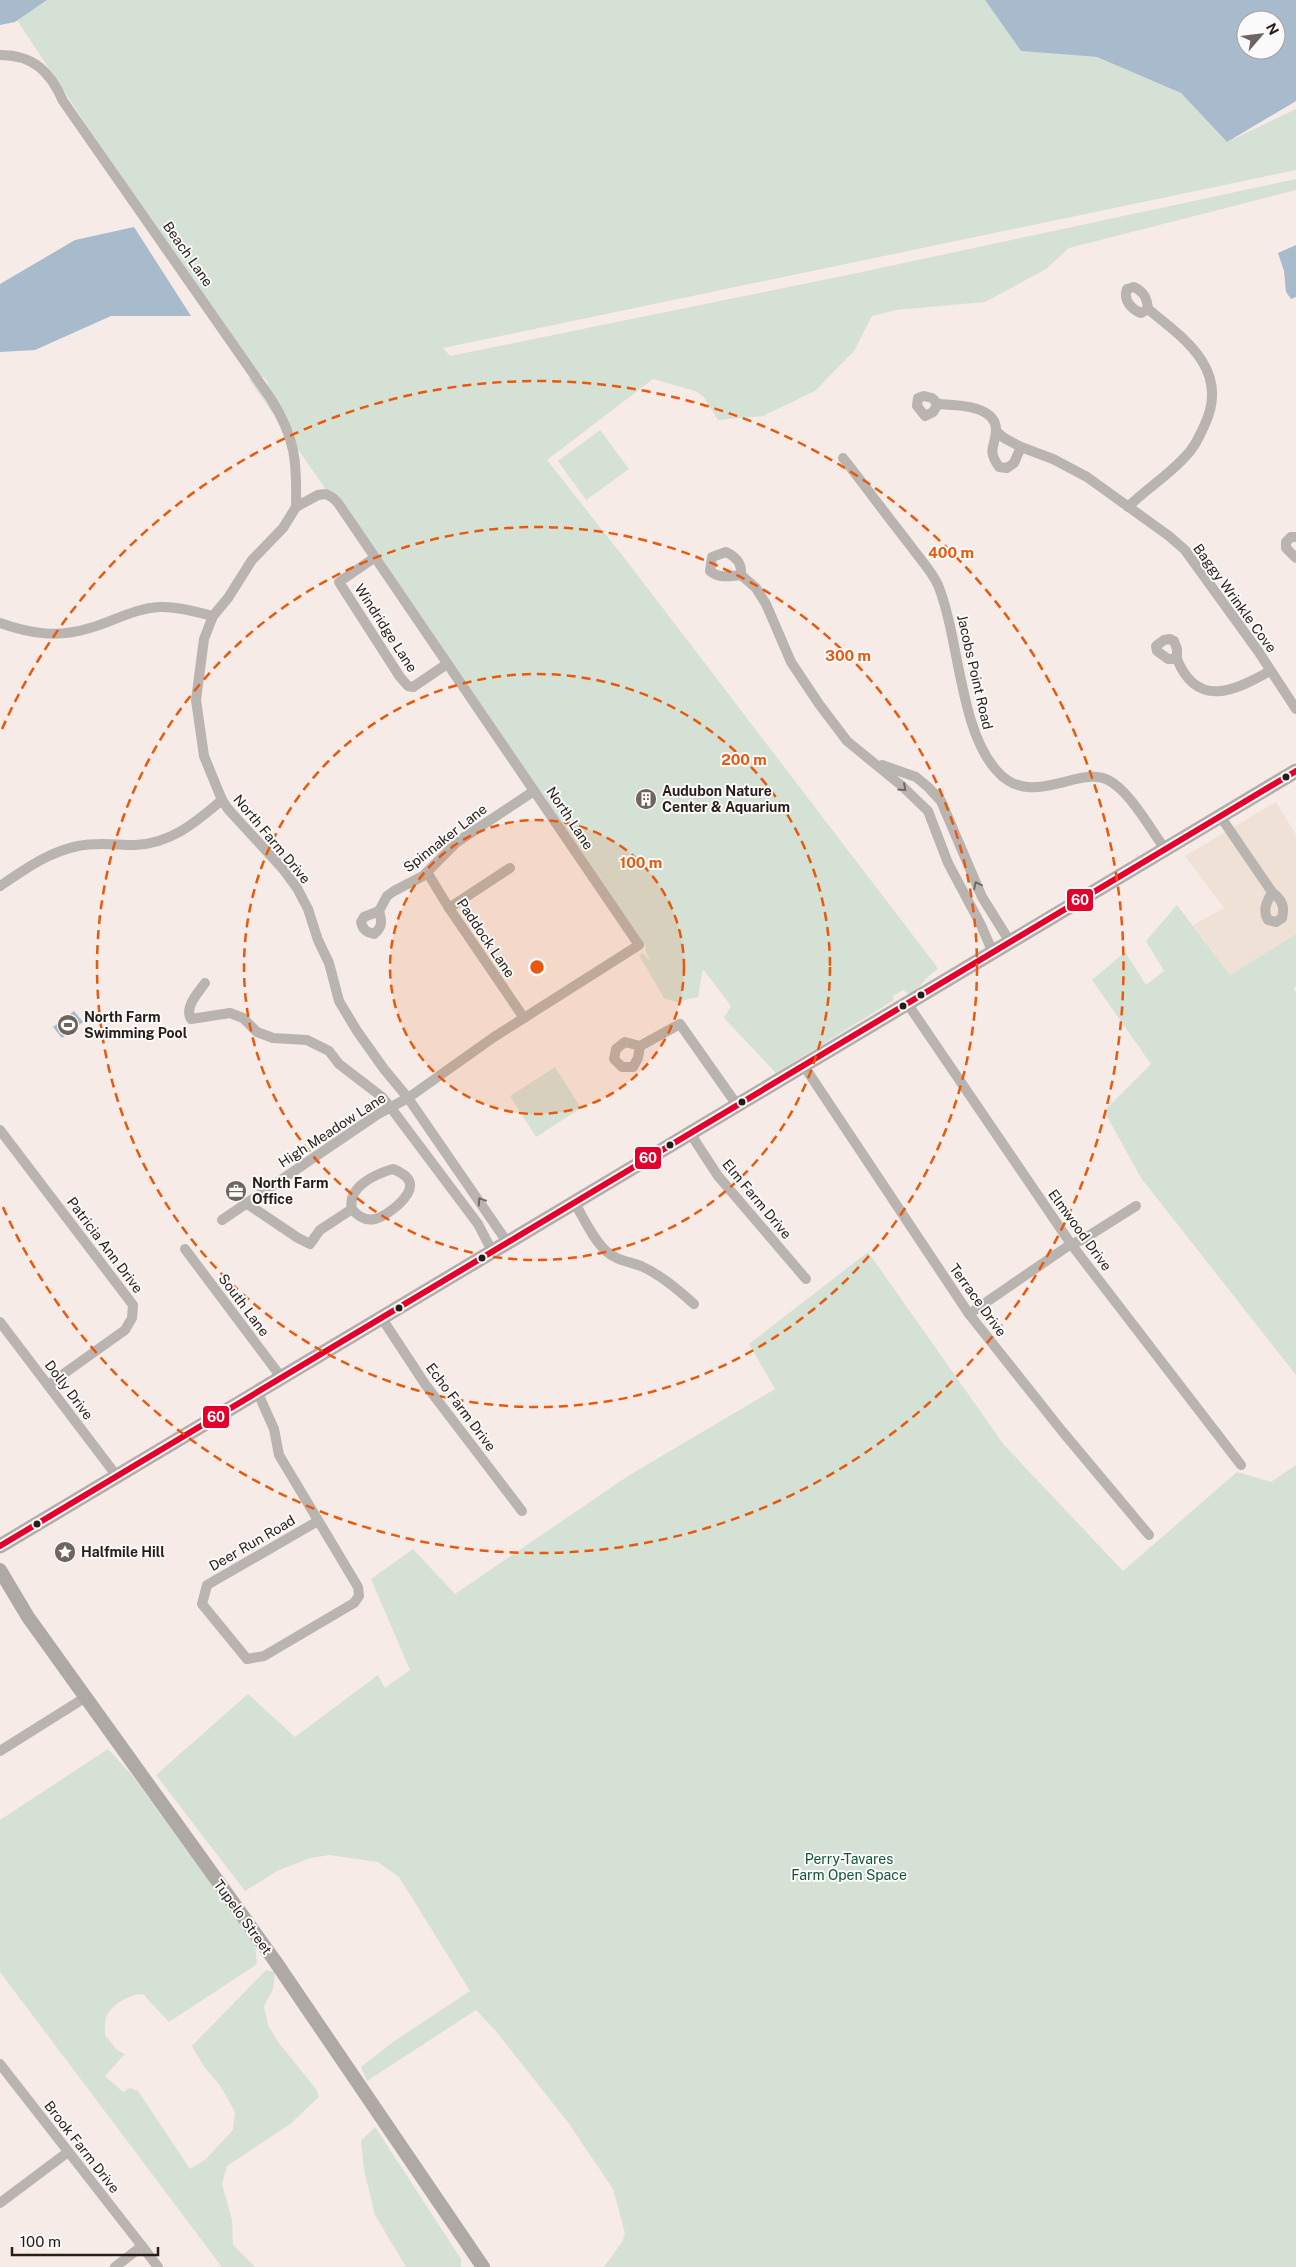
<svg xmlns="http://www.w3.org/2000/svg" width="1296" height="2267" font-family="'Public Sans',sans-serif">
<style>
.education{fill:#efe1d5}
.green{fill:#d5e1d5}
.water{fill:#a8bbcc;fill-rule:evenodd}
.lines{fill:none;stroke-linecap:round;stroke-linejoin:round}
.street{stroke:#bab4b0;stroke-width:10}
.secondary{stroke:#afa9a5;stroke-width:14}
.primary{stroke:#b4aca8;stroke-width:15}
.bus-1-casing{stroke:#fafafa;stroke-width:10}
.bus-1{stroke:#e4002b;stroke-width:6}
.oneway{stroke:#716864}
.ring{fill:none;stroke:#e8590c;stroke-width:2.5;stroke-dasharray:9 6}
.bus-dot{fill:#281c17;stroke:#fafafa;stroke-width:2}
.labels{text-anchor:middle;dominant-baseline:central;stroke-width:4;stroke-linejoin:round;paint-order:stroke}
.street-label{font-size:14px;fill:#281c17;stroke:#fafafa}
.poi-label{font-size:14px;font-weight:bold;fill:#281c17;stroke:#fafafa;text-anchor:start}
.park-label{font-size:14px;fill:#105538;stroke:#fafafa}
.centre{fill:#e8590c;stroke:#fafafa;stroke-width:2.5}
.ring-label{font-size:15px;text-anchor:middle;font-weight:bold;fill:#e8590c;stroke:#fafafa;stroke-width:4;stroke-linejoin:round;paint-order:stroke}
.line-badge{stroke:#fafafa;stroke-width:2}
.badge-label{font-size:14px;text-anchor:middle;font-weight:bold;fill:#fff}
</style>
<rect width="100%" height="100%" fill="#f6ebe6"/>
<path class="education" d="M 1276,802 L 1296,835 L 1296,934 L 1230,975 L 1193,925 L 1224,908 L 1185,856 Z"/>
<g class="green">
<path d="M 47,0 L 985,0 L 1021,51 L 1097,57 L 1181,93 L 1227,142 L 1296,109 L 1296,170 L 443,348 L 450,356 L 862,272 L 1296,179 L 1296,190 L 1069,248 L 1046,269 L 985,302 L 896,310 L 872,316 L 854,351 L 815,391 L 763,416 L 718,420 L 703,396 L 695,391 L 653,379 L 547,460 L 629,564 L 934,963 L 938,969 C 923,978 924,986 909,994 L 903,990 L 893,996 L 894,1000 L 776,1073 L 724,1018 L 731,1006 L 703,969 L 698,997 L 676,1002 L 664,998 L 639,955 L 643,953 L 650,961 L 645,949 L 646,947 L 248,378 L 269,384 L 264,377 L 254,379 L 17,20 Z"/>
<path d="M 600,430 L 629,469 L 586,500 L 558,461 Z"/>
<path d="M 1177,905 L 1230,975 L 1296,934 L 1296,986 L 1294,989 L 1296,992 L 1296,1375 L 1141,1178 L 1104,1111 L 1151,1064 L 1092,980 L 1125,952 L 1146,985 L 1164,971 L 1146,941 Z"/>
<path d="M 555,1067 L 581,1108 L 536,1137 L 510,1096 Z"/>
<path d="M 868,1252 L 1004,1445 L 1123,1571 L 1237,1472 L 1271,1482 L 1296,1465 L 1296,2267 L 604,2267 L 622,2242 L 625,2233 L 613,2189 L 567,2121 L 495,2030 L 476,2010 L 367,2081 L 361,2067 L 393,2042 L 470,1991 L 399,1877 L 378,1862 L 330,1855 L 310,1858 L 277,1871 L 245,1891 L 156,1775 L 248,1694 L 295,1737 L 378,1675 L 385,1688 L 410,1670 L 371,1579 L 413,1549 L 455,1594 L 628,1476 L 775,1389 L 749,1344 Z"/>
<path d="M 108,1749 L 131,1774 L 255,1943 L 257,1964 L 169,2022 L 143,1994 C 130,1994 110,2005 106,2018 C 104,2023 105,2030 105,2035 L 117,2050 L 125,2054 L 105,2076 L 123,2092 L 130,2088 L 138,2091 L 190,2169 L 205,2160 L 233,2130 L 235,2112 L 221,2087 L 203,2065 L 192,2046 L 266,1970 L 275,1972 L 273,1989 L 264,2006 L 268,2025 L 278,2042 L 316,2089 L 319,2097 L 290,2124 L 227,2166 L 222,2184 L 232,2220 L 233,2245 L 255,2267 L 222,2267 L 0,1972 L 0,1820 Z"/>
<path d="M 375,2127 L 461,2259 L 461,2267 L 406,2267 L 375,2215 L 364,2170 L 361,2141 Z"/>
</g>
<g class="water">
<path d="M 0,0 L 47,0 L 15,22 L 0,25 Z"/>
<path d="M 985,0 L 1296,0 L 1296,101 L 1227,142 L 1181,93 L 1097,57 L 1021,51 ZM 1246,20 L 1276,20 L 1276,50 L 1246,50 Z"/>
<path d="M 134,227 L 191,316 L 111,316 L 35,350 L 0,352 L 0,284 L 75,240 Z"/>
<path d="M 1296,245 L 1296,297 L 1291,299 L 1286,292 L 1284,271 L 1278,253 Z"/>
<path d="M 74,1011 L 83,1022 L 62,1038 L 53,1027 Z"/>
</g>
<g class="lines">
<g class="street">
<path d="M 0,55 C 33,55 50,71 63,101 L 271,399 C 296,439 297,462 296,507"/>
<path d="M 924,396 L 932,398 L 938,404 L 933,412 L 925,416 L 917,406 L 918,398 Z"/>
<path d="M 938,404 C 956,405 996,405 996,430 C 996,447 986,448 999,467 L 1007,468 L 1014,463 L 1021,447"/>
<path d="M 996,431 L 1004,438 L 1021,447 L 1053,459 L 1087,477 L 1169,536 L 1185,550 L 1258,651 L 1296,709"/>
<path d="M 843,458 C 866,487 887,516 910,545 C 919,558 932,571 938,585 C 960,640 959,729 997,771 C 1031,810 1078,765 1108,780 C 1129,790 1151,830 1165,849"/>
<path d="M 1128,507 C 1145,490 1166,477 1183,459 C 1194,449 1199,437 1205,424 C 1230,370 1185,339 1148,309 C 1147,298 1144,292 1134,287 L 1127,289 C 1123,300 1131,309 1141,313 L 1148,309"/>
<path d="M 1296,537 L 1291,537 L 1286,542 L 1286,548 L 1296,558"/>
<path d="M 374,558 L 339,582 L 400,677 L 408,686 L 413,687 L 447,664"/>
<path d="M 741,575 C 742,563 736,557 726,552 L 712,557 L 710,571 C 719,579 731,576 741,575 L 756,588 L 766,604 L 791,662 L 819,704 L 847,741 L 902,786 L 928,811 L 948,863 L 981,925 L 993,953"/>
<path d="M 0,623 C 31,634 58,638 90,628 C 114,621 135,608 160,607 C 177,606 196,612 213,616"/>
<path d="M 1170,639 L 1174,641 L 1177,649 L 1177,659 L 1168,659 L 1157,651 L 1156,646 L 1164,640 Z"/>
<path d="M 1177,659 C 1197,709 1235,691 1270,671"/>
<path d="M 882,765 L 916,777 L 928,787 L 941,801 L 982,897 L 1010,942"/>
<path d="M 1220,816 L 1272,892 C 1267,902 1262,910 1268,920 L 1276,922 L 1282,918 C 1285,906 1282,900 1272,892"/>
<path d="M 427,872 L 449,908 L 524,1018"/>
<path d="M 0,886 C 24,870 48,852 78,846 C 97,842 116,845 135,845 C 171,844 196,822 222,800"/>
<path d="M 449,908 L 510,868"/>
<path d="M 379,911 L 387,896 L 394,891 L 423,876 L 457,842 L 534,791"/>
<path d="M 379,911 C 382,921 383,927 374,934 C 366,932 363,930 361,922 L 364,917 Z"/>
<path d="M 205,983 C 198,993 184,1007 191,1019 L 230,1013 L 243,1018 L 257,1032 L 273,1038 L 307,1040 L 329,1051 L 339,1064 L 382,1097 L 391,1108 L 478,1224 L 492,1251"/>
<path d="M 907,1003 L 1071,1244 L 1241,1465"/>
<path d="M 640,1046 L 638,1058 L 633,1067 L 622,1067 L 614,1059 L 616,1049 L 625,1042 L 640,1046 L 680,1024 L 737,1105"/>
<path d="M 804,1066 L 969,1314 L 1062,1431 L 1149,1535"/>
<path d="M 0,1130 L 133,1305 L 132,1318 L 125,1330 L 48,1385"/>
<path d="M 690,1133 L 718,1176 L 806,1279"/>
<path d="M 574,1202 C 584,1218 592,1238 606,1251 C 617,1261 628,1261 641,1266 C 661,1275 678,1290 694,1304"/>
<path d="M 246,1203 L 298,1238 L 310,1244 L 320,1230 L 352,1209 C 347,1187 375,1174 393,1169 C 416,1178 414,1190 398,1205 C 383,1218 367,1228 352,1209"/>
<path d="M 222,1220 L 378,1114 L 408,1098 L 494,1037 L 639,945 L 338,503 L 333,498 L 326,494 L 318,495 L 296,507 L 283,528 L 252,560 L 228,598 L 213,616 L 204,639 L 196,700 L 204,756 L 222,800 L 228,809 L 283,869 L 297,888 L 308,909 L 318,940 L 329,963 L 339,1001 L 357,1031 L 384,1069 L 408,1098 L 507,1242"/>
<path d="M 185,1249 L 281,1377"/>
<path d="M 969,1314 L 1071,1244 L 1082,1240 L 1136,1206"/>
<path d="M 381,1317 L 425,1384 L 522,1511"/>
<path d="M 0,1322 L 116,1475"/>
<path d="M 257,1391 L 274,1429 L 279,1455 L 358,1587 L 359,1596 L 354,1603 L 264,1656 L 247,1659 L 202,1604 L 207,1585 L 318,1521"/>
<path d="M 0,1751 L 86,1697"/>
<path d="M 0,2064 L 142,2246"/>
<path d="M 0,2203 L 68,2152"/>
<path d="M 115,2267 L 142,2246 L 158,2267"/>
</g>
<path class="secondary" d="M 0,1570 L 28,1617 L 275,1961 L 483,2267"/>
<path class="primary" d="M 0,1546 L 1296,771"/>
<g class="bus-1-casing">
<path id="bus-1" d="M 0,1546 L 1296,771"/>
</g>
<use href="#bus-1" class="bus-1"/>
</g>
<defs><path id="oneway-chevron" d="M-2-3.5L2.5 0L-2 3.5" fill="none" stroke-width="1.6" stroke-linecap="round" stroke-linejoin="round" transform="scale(1.25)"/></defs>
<g class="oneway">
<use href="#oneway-chevron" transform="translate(903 788) rotate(42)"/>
<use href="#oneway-chevron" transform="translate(977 885) rotate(-116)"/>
<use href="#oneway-chevron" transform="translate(481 1201) rotate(-124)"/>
</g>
<circle cx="537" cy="967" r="147" fill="#e8590c" fill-opacity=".12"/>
<g class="ring">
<circle cx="537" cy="967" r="147"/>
<circle cx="537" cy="967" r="293"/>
<circle cx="537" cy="967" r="440"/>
<path d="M2 729A586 586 0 1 1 2 1205"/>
</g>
<defs>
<g id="building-disc" transform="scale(1.125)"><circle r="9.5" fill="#70645f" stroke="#fafafa"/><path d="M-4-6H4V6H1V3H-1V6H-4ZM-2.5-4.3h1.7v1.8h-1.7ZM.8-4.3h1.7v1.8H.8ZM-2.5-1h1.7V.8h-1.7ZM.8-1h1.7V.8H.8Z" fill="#fff"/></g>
<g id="stadium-disc" transform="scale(1.125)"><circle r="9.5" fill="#70645f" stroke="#fafafa"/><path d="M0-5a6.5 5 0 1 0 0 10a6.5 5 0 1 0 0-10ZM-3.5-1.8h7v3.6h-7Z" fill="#fff"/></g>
<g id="office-disc" transform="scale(1.125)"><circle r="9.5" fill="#70645f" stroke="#fafafa"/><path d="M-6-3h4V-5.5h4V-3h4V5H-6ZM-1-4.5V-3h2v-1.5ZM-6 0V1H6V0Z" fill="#fff"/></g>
<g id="sight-disc" transform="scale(1.125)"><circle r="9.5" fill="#70645f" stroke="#fafafa"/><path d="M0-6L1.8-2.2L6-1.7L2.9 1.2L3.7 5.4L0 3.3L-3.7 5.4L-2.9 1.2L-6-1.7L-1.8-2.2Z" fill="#fff"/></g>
</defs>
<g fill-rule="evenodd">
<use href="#building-disc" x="646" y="799"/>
<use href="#stadium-disc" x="68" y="1025"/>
<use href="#office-disc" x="236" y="1191"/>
<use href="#sight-disc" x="65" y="1552"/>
</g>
<g class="bus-dot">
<circle cx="1286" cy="777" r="4.5"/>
<circle cx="921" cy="995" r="4.5"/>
<circle cx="903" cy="1006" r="4.5"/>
<circle cx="742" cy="1102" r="4.5"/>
<circle cx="670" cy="1145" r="4.5"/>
<circle cx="482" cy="1258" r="4.5"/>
<circle cx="399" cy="1308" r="4.5"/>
<circle cx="37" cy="1524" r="4.5"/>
</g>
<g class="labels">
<g class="street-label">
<text transform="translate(188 254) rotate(55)">Beach Lane</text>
<text transform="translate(1235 598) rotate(54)">Baggy Wrinkle Cove</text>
<text transform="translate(386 628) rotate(57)">Windridge Lane</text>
<text transform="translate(975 672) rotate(77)">Jacobs Point Road</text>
<text transform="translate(570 818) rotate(56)">North Lane</text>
<text transform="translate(445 838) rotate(-38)">Spinnaker Lane</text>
<text transform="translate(272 839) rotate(50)">North Farm Drive</text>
<text transform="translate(486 938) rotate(56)">Paddock Lane</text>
<text transform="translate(332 1130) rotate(-33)">High Meadow Lane</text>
<text transform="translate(757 1199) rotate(50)">Elm Farm Drive</text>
<text transform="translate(1080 1230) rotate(54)">Elmwood Drive</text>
<text transform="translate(105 1245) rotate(53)">Patricia Ann Drive</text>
<text transform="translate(978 1300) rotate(54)">Terrace Drive</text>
<text transform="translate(244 1305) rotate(53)">South Lane</text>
<text transform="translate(69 1390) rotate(53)">Dolly Drive</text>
<text transform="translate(461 1407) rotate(53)">Echo Farm Drive</text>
<text transform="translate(252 1543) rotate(-30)">Deer Run Road</text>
<text transform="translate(243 1917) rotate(54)">Tupelo Street</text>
<text transform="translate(82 2147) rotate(52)">Brook Farm Drive</text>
</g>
<g class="poi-label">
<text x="662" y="791">Audubon Nature<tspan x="662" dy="16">Center &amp; Aquarium</tspan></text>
<text x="84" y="1017">North Farm<tspan x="84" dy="16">Swimming Pool</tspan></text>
<text x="252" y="1183">North Farm<tspan x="252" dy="16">Office</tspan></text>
<text x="81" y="1552">Halfmile Hill</text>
</g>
<g class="park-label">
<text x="849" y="1859">Perry-Tavares<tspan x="849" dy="16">Farm Open Space</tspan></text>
</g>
</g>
<circle cx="537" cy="967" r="8" class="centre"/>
<g class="ring-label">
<text x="951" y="558">400 m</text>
<text x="848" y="661">300 m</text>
<text x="744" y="765">200 m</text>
<text x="641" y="868">100 m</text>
</g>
<g class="line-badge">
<rect x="1066" y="888" width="28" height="24" rx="5" fill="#e4002b"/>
<rect x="634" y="1146" width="28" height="24" rx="5" fill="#e4002b"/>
<rect x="202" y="1405" width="28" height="24" rx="5" fill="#e4002b"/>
</g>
<g class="badge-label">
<text x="1080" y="905">60</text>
<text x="648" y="1163">60</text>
<text x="216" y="1422">60</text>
</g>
<g transform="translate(1261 35) rotate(62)"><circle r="24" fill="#fafafa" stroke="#a6a19f"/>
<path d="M0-4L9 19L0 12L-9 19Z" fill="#70645f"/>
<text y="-8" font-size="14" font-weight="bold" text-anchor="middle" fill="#281c17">N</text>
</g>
<path d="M12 2247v8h146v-8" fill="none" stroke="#281c17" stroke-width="2.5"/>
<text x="20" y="2247" font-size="15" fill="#281c17" stroke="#fafafa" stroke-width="4" paint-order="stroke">100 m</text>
</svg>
